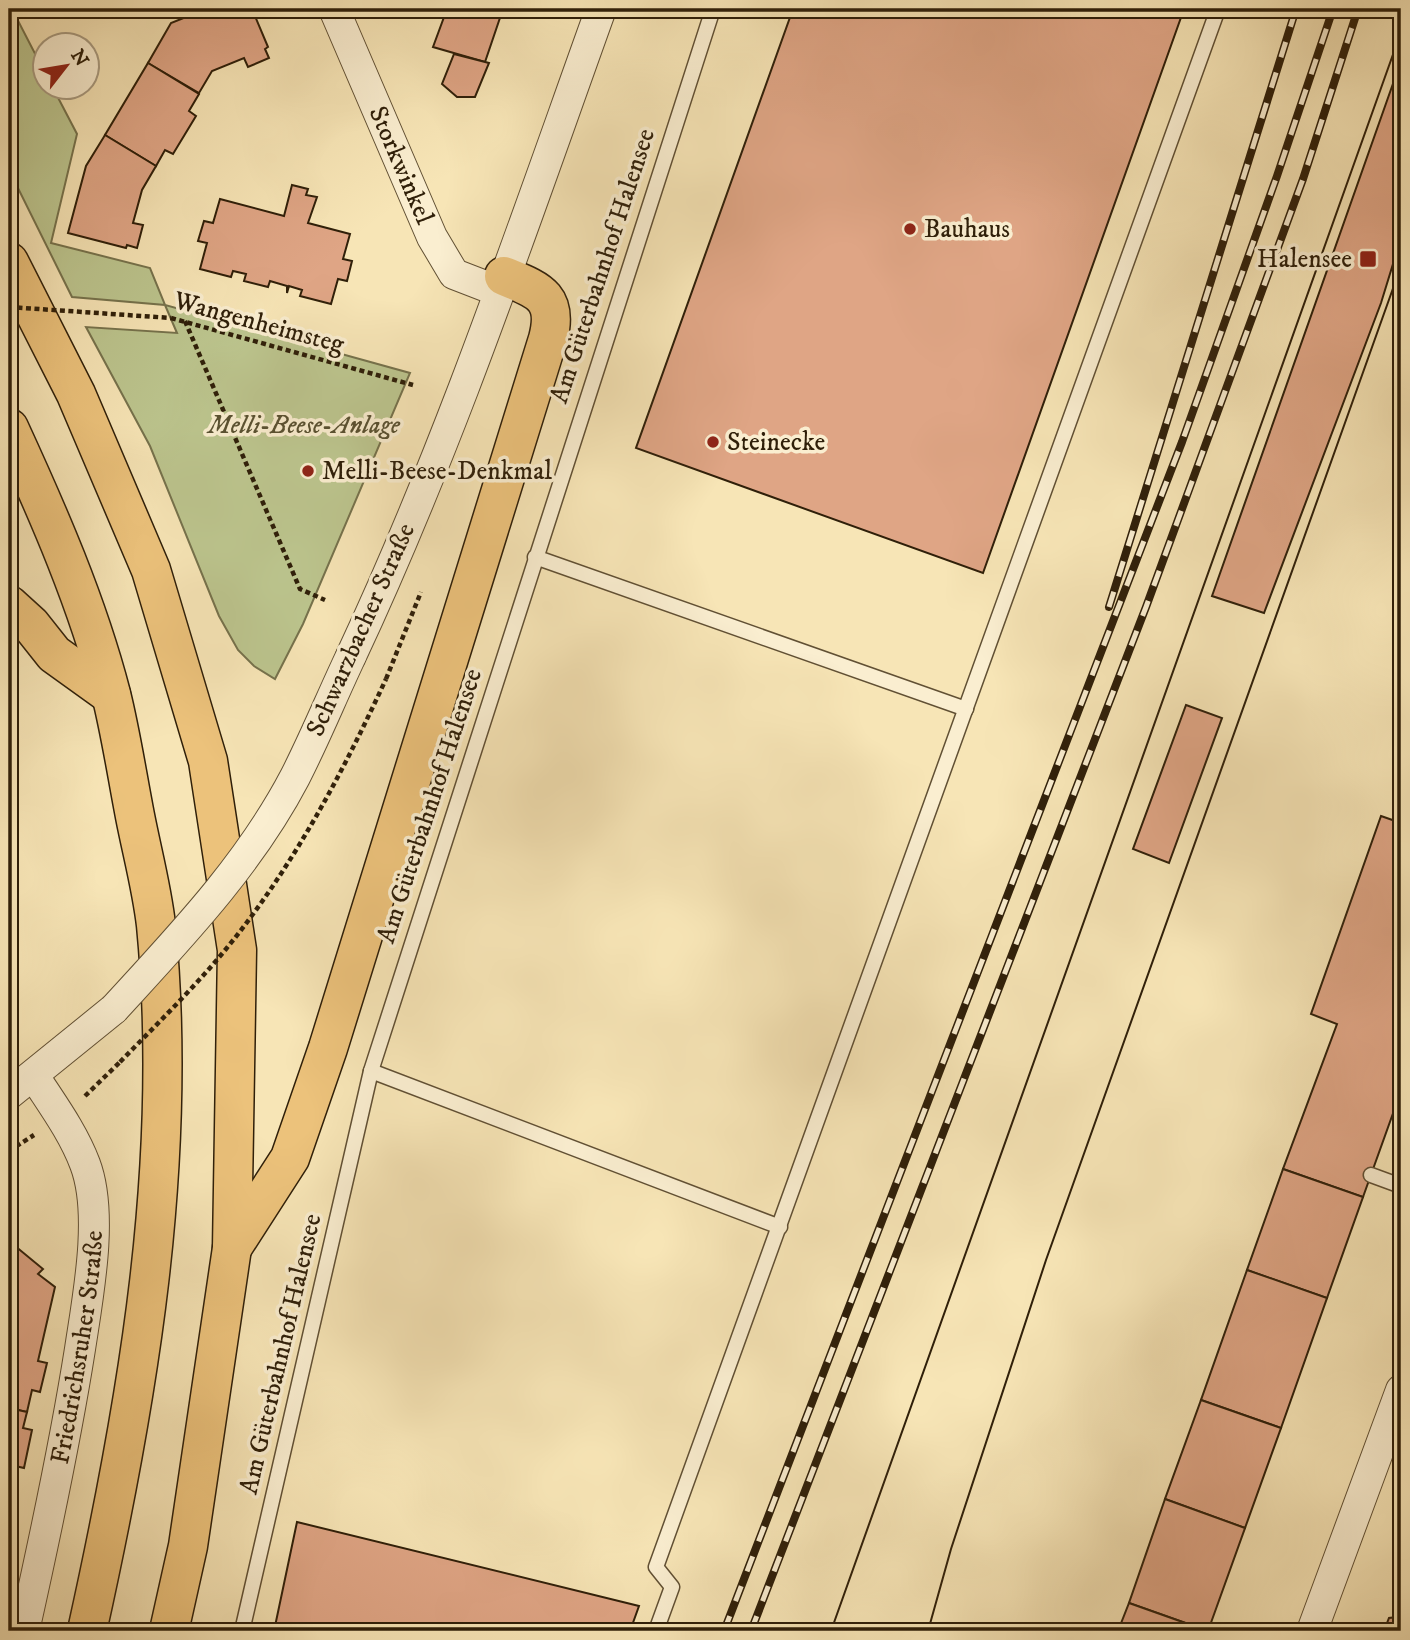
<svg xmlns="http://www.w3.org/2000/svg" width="1410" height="1640" font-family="'IM FELL DW Pica',serif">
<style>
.green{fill:#bcc58e;stroke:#76724c;stroke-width:2}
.building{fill:#dfa585;stroke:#2f1f09;stroke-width:2}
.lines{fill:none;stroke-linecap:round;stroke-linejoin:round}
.lane-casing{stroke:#615034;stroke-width:17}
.street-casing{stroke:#615034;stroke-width:32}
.highway-casing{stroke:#2f1f09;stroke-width:41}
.path{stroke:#2f1f09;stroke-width:4.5;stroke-dasharray:5 3.5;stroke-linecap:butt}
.lane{stroke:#faeed0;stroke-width:14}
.street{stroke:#faeed0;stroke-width:30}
.highway{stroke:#ecc27b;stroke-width:38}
.tram{stroke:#2f1f09;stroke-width:2}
.rail-casing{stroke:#2f1f09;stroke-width:8}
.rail{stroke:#faeed0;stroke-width:5;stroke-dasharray:16;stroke-linecap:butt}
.street-bridge-casing{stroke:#615034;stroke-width:32;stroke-linecap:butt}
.path-bridge{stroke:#2f1f09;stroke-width:4.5;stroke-dasharray:5 3.5;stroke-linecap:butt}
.street-bridge{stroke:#faeed0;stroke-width:30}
.poi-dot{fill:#8f2418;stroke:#faeed0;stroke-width:2.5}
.labels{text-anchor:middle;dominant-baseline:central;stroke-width:7;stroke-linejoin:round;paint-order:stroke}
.street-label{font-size:26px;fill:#2f1f09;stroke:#faeed0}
.poi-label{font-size:26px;fill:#2f1f09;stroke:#faeed0;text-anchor:start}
.park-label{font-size:26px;font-style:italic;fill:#595131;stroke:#faeed0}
</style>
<rect width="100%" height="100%" fill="#f7e5b6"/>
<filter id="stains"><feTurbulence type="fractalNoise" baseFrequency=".00286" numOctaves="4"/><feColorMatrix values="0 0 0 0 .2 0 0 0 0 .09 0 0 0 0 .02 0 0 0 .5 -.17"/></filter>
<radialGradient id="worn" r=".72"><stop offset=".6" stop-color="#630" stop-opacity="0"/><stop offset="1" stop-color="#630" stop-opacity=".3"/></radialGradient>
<path class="green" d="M 9,9 L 12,9 L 45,73 L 46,88 L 53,88 L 77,134 L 51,243 L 150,268 L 165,305 L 410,373 L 303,624 L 275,679 L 254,666 L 238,650 L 219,616 L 150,446 L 86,327 L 177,333 L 165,305 L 72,297 L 9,170 Z"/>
<g class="building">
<path d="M 206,9 L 252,9 L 268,47 L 265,49 L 269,58 L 248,67 L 244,58 L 212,71 L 199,93 L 148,63 L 171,23 Z"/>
<path d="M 447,9 L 507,9 L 503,9 L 485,62 L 433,47 Z"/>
<path d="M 793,9 L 1184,9 L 983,573 L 636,448 Z"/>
<path d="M 454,54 L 489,63 L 475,97 L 457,97 L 442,84 Z"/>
<path d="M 1401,61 L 1401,238 L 1381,303 L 1264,613 L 1212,596 Z"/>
<path d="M 148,63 L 199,94 L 189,111 L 196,116 L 173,154 L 165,150 L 156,166 L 105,135 Z"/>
<path d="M 105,135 L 156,166 L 142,190 L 133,223 L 143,225 L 137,248 L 127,245 L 126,248 L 68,233 L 86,166 Z"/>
<path d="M 292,185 L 308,189 L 306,195 L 317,197 L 308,223 L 350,234 L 343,259 L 352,261 L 347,281 L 338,279 L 331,304 L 300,296 L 302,290 L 289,286 L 287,293 L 287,286 L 270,281 L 268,287 L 244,281 L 246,274 L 233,271 L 231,277 L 200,269 L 207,243 L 198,241 L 204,221 L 213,223 L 220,199 L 284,216 Z"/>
<path d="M 1186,705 L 1222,718 L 1169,863 L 1133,849 Z"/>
<path d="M 1381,816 L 1401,823 L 1401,1091 L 1363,1197 L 1283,1169 L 1337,1024 L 1311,1014 Z"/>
<path d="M 1283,1169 L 1363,1197 L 1327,1298 L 1247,1270 Z"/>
<path d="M 9,1241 L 43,1269 L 38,1274 L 55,1287 L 38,1361 L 47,1363 L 40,1392 L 32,1390 L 27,1412 L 9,1408 Z"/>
<path d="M 1247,1270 L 1327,1298 L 1281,1428 L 1201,1400 Z"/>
<path d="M 1201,1400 L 1281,1428 L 1245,1528 L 1165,1499 Z"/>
<path d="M 9,1408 L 27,1412 L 23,1428 L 32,1430 L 24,1468 L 15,1466 L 11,1481 L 9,1481 Z"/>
<path d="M 1165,1499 L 1245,1528 L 1208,1631 L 1129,1603 Z"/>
<path d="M 297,1522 L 639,1606 L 630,1631 L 274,1631 Z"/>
<path d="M 1129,1603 L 1208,1631 L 1118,1631 Z"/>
<path d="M 1401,1606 L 1401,1631 L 1384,1631 L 1389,1618 L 1397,1617 Z"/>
</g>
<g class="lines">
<g class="lane-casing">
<g id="lane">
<path d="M 535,557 L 966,709"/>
<path d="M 371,1071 L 780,1227"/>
<path d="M 1371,1175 L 1401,1186"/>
<path d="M 242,1631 L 371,1071 L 713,9"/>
<path d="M 656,1631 L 672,1587 L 656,1567 L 1218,9"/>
</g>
</g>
<g class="street-casing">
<g id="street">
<path id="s1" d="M 334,9 L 432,237 L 454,274 L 498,291"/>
<path d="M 351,656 C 449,447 523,226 601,9"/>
<path d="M 9,1094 L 114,1009"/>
<path id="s2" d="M 24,1631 C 45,1537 65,1444 80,1349 C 88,1296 104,1214 85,1164 C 73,1132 52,1104 34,1076"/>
<path d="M 1312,1631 L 1401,1390"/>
</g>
</g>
<g class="highway-casing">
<g id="highway">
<path d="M 9,262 L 76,394 L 151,570 L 208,761 L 237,950 L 232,1248 L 188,1546 L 169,1631"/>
<path d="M 9,428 C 49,515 87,602 111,694 C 121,734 127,775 135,816 C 142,852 152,889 156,925 C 179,1162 138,1401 87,1631"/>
<path d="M 9,605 L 31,625 L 54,654 L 111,695"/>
<path d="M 232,1248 L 290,1158 L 328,1048 L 548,339 C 559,296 538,290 504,276"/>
</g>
</g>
<g class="path">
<path d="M 171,318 L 413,385"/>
<path d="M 185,321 L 300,589 L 325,600"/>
<path d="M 386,679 L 421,592"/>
<path d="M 85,1096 L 120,1062"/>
<path d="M 9,1151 L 34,1135"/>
</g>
<use href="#lane" class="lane"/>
<use href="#street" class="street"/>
<use href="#highway" class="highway"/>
<g class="tram">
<path d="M 831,1631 L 1401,32"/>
<path d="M 928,1631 L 951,1549 L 1046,1260 L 1401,266"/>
</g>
<g class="rail-casing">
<g id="rail">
<path d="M 1109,607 L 1296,9"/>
<path d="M 724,1631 L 1182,442 L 1277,176 L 1333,9"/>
<path d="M 751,1631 L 1146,607 L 1303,179 L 1358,9"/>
</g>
</g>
<use href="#rail" class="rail"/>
<g class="street-bridge-casing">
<path id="street-bridge" d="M 114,1009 C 180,937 249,865 295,777 C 315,738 332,696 351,656"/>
</g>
<g class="path-bridge">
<path d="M 9,307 L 171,318"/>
<path d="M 120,1062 C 156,1025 193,989 226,949 C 293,867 342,774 386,679"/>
</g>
<use href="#street-bridge" class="street-bridge"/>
</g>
<g class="poi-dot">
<circle cx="910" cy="229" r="7"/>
<rect x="1359" y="250" width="18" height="18" rx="3.5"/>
<circle cx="713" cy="442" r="7"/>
<circle cx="308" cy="471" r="7"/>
</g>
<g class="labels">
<g class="street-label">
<text stroke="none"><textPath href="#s1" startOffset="170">Storkwinkel</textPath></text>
<text transform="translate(603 266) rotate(-72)">Am Güterbahnhof Halensee</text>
<text transform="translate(259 323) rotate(15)">Wangenheimsteg</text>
<text transform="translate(361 630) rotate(-66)">Schwarzbacher Straße</text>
<text transform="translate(430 806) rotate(-72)">Am Güterbahnhof Halensee</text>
<text stroke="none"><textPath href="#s2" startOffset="289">Friedrichsruher Straße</textPath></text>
<text transform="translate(281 1354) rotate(-77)">Am Güterbahnhof Halensee</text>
</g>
<g class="poi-label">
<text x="924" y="229">Bauhaus</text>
<text x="1352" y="259" text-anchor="end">Halensee</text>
<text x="727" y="442">Steinecke</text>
<text x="322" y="471">Melli-Beese-Denkmal</text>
</g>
<g class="park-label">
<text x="304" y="425">Melli-Beese-Anlage</text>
</g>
</g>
<rect width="1410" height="1640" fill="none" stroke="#f7e5b6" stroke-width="35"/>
<rect x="10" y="10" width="1389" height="1619" fill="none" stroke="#2f1f09" stroke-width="3.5"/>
<rect x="18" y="18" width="1375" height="1605" fill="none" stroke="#2f1f09" stroke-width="2"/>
<g transform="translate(66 66) rotate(59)"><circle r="33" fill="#faeed0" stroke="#a99b80" stroke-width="2"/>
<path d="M0-5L12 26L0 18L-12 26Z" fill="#8f2418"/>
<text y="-10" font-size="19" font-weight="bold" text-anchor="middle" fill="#2f1f09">N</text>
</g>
<rect width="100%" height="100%" filter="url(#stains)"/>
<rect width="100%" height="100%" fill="url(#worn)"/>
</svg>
